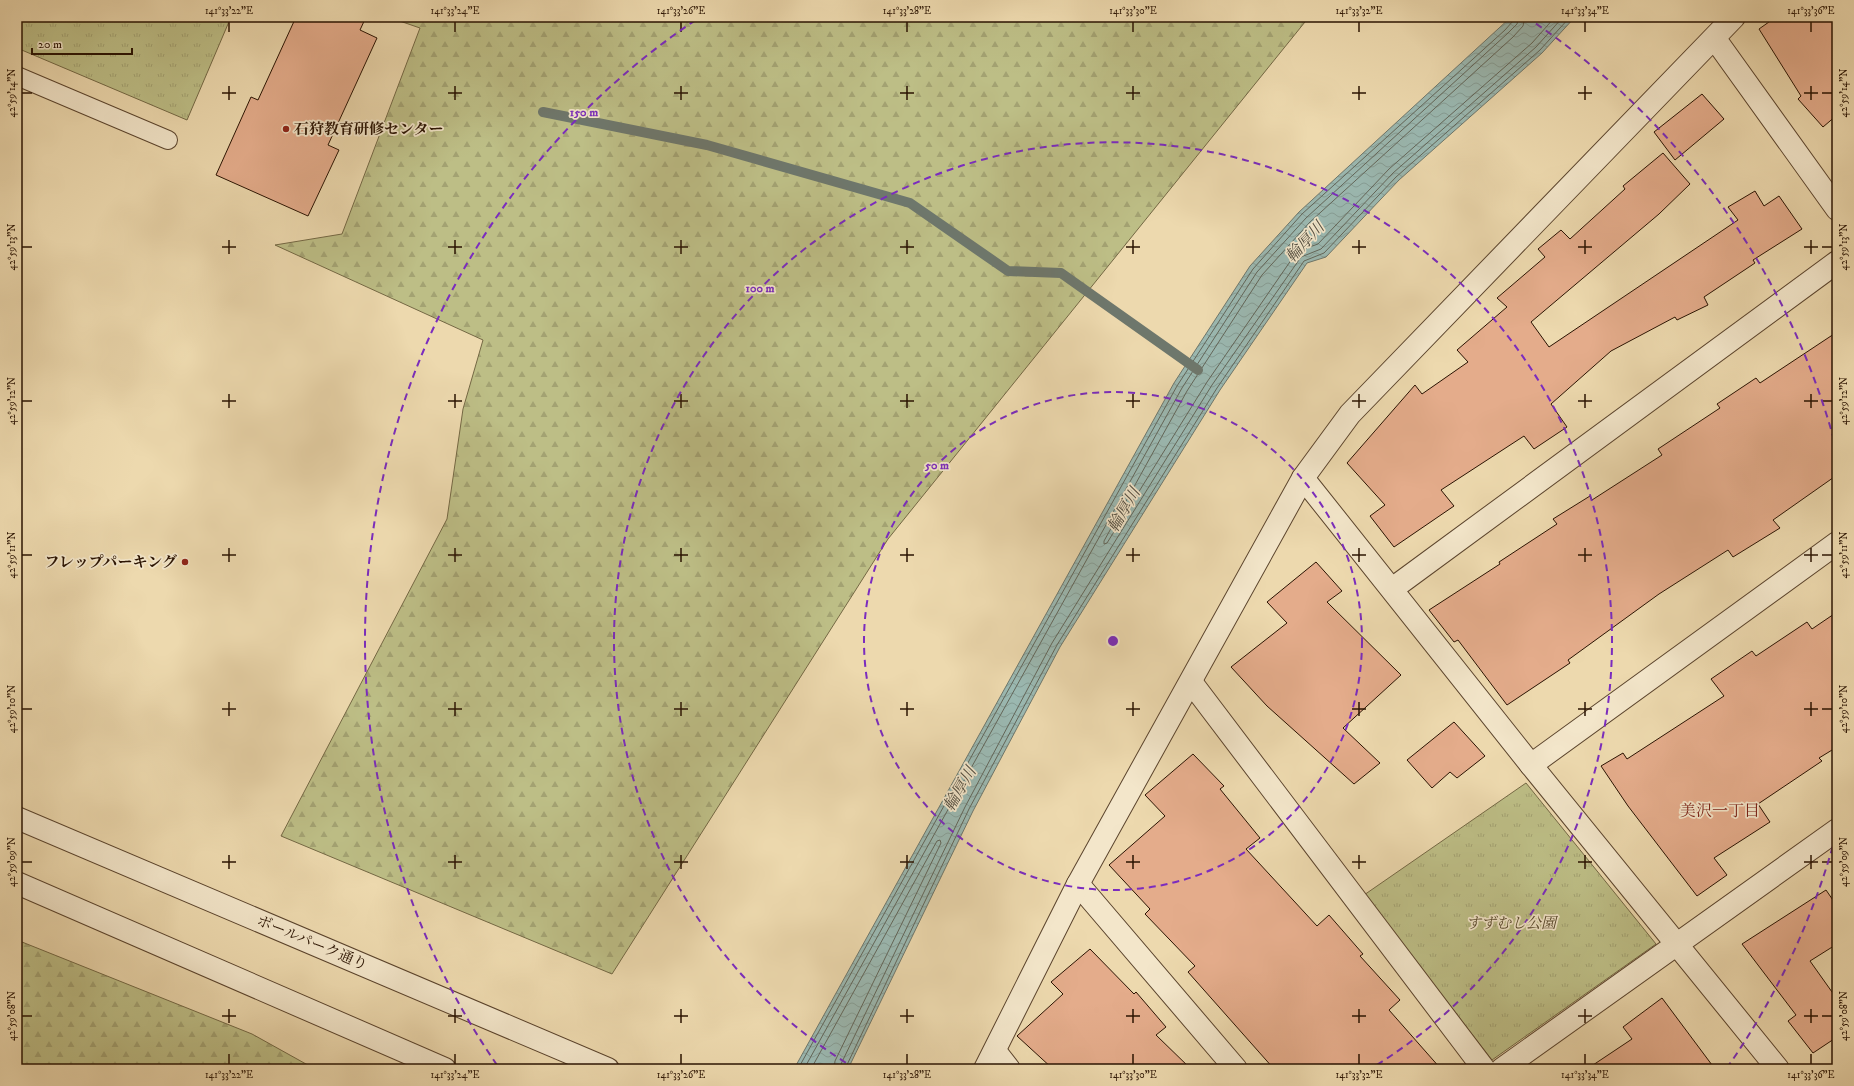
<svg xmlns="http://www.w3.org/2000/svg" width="1854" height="1086" font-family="'IM FELL DW Pica','Noto Serif JP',serif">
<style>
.forest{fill:url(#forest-firs);stroke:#746844}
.park{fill:url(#park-tufts);stroke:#746844}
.water{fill:url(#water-waves);stroke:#6e776c}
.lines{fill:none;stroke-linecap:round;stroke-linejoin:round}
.shore{stroke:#62665a;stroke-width:1}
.stream{stroke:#6e776c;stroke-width:10}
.building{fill:#e4ac8b;stroke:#2a1302}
.service-casing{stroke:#5b442d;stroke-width:20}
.minor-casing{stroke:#5b442d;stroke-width:24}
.tertiary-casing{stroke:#5b442d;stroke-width:24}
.service{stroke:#f3e6ca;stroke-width:18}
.minor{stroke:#f3e6ca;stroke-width:22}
.tertiary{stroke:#f3e6ca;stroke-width:22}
.ticks{fill:none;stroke:#2a1302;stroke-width:1.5}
.ring{fill:none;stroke:#7b2cbf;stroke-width:2;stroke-dasharray:7 5}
.poi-dot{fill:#8f2418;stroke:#f3e6ca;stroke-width:1.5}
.labels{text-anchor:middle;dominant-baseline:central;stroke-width:3.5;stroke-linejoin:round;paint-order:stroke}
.poi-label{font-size:15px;font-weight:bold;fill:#2a1302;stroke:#f3e6ca;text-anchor:start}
.park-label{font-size:15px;font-style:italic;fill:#56462a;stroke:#f3e6ca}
.street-label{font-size:15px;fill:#2a1302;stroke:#f3e6ca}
.water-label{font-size:16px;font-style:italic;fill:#524d40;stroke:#f3e6ca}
.neighbourhood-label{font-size:16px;fill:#7a1f14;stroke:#f3e6ca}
.centre{fill:#7b2cbf;stroke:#f3e6ca;stroke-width:2}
.ring-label{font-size:12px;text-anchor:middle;font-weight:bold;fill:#7b2cbf;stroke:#f3e6ca;stroke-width:3.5;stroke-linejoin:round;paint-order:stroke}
.neatline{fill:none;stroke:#2a1302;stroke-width:1.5}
.ticks-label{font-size:10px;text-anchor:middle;fill:#2a1302}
</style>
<defs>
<pattern id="forest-firs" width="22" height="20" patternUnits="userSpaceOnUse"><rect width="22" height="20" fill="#bdbe86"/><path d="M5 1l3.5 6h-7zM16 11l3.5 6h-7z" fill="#a3a272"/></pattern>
<pattern id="park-tufts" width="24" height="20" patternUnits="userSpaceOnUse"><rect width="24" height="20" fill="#bdbe86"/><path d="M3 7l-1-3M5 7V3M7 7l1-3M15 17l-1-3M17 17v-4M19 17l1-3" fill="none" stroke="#a3a272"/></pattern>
<pattern id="water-waves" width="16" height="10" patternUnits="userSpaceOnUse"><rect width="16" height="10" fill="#9bb9b2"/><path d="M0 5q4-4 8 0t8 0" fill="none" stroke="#869e97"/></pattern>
</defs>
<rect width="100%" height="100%" fill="#edd9ae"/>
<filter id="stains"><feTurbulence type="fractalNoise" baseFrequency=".005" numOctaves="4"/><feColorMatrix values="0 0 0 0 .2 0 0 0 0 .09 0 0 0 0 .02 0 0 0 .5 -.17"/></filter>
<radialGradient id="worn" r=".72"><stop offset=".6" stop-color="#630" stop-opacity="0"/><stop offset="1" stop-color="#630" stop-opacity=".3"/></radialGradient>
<g class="forest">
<path d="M 388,17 L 1309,17 L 888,539 L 612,974 L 281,836 L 447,519 L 463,409 L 483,340 L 275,245 L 342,234 L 420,28 Z"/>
<path d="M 17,940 L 252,1034 L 315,1069 L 17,1069 Z"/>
</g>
<g class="park">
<path d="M 17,17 L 231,17 L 187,120 L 17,48 Z"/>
<path d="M 1526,783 L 1656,944 L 1492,1060 L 1364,895 Z"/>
</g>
<path class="water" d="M 1511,17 L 1575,17 L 1542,53 L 1399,180 L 1326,257 L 1307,263 L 1220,390 L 1060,647 L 973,811 L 848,1069 L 794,1069 L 1174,383 L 1250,266 L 1299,212 Z"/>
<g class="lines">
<g class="shore">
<path d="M 1525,17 L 1523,26 L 1513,37 L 1310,222 L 1262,275 L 1187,391 L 1104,541 L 1104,544 L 1107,543 L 1207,382 L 1296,253 L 1301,250 L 1318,244 L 1389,169 L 1532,43 L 1555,17"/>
<path d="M 798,1069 L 1177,386 L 1253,269 L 1302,214 L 1505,30 L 1513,21 L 1514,17"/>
<path d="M 804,1069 L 1182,388 L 1257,272 L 1306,218 L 1508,33 L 1517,24 L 1519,17"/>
<path d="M 811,1069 L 937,841 L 940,840 L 941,843 L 835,1061 L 834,1069"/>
<path d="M 840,1069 L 841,1064 L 965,807 L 1052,643 L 1212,385 L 1301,257 L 1321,249 L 1393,173 L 1536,47 L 1563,17"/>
<path d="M 845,1069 L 969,809 L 1057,645 L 1217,388 L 1304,261 L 1324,253 L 1396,177 L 1540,50 L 1570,17"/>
</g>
<path class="stream" d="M 543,112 L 707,145 L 910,203 L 1008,271 L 1061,273 L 1198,370"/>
</g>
<g class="building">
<path d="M 296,17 L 366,17 L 360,30 L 377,38 L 328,145 L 339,150 L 308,216 L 216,175 L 251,97 L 258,100 Z"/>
<path d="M 1776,17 L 1837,17 L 1837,115 L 1823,127 L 1798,99 L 1801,96 L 1759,29 Z"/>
<path d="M 1702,94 L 1724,119 L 1675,160 L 1654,132 Z"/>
<path d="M 1663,153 L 1690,184 L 1659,214 L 1531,322 L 1549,347 L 1738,220 L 1728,207 L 1755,191 L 1764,206 L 1779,196 L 1802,229 L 1753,260 L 1755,263 L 1704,297 L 1708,305 L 1677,320 L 1675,317 L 1611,351 L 1551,404 L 1567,427 L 1534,449 L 1524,436 L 1441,490 L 1454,506 L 1394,547 L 1370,516 L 1385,505 L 1347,463 L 1415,385 L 1422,394 L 1468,362 L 1457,350 L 1507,307 L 1497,298 L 1545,257 L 1538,249 L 1561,230 L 1570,239 L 1625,189 L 1623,186 Z"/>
<path d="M 1837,332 L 1837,475 L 1773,520 L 1780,528 L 1733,557 L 1728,550 L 1659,594 L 1568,660 L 1570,663 L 1507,705 L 1458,640 L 1454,642 L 1429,610 L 1500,564 L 1499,562 L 1557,524 L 1553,519 L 1590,496 L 1592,500 L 1662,455 L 1658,449 L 1720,408 L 1717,404 L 1756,378 L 1760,383 Z"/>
<path d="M 1316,562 L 1342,591 L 1327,602 L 1401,675 L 1343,728 L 1380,763 L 1354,784 L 1267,706 L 1231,667 L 1287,623 L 1267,602 Z"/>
<path d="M 1837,612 L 1837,747 L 1819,758 L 1822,761 L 1758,804 L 1770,822 L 1714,858 L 1727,875 L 1697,896 L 1628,806 L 1601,766 L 1623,753 L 1627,759 L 1724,696 L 1711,679 L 1752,651 L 1756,656 L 1807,622 L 1812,629 Z"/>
<path d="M 1454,722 L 1485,756 L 1457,778 L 1450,772 L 1432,788 L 1407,760 Z"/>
<path d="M 1193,754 L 1224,786 L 1220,789 L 1260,838 L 1246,849 L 1317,926 L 1329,915 L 1363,954 L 1360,956 L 1400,1000 L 1389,1010 L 1441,1069 L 1274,1069 L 1188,972 L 1195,966 L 1145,914 L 1150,909 L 1109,865 L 1165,816 L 1145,795 Z"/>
<path d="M 1826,890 L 1837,906 L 1837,944 L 1810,961 L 1837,999 L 1837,1037 L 1813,1053 L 1788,1021 L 1796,1015 L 1742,944 Z"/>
<path d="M 1090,949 L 1134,994 L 1136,992 L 1166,1027 L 1156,1035 L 1191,1069 L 1053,1069 L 1017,1036 L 1063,994 L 1051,982 Z"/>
<path d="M 1662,998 L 1715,1069 L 1587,1069 L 1632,1039 L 1623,1027 Z"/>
</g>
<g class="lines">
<g class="service-casing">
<path id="service" d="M 17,76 L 168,140"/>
</g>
<g class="minor-casing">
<g id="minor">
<path d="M 1715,39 L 1837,209"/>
<path d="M 1303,478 L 1531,765 L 1778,1069"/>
<path d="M 1392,589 L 1837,262"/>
<path d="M 1191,682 L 1484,1069"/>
<path d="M 1531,765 L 1837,543"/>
<path d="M 1078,884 L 1236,1069"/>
<path d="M 995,1051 L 1009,1069"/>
<path d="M 985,1069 L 1078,884 L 1303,478 L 1350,414 L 1734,17"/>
<path d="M 1502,1069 L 1837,830"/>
</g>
</g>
<g class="tertiary-casing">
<g id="tertiary">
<path d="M 17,818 L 608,1069"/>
<path d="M 17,883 L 445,1069"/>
</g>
</g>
<use href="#service" class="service"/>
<use href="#minor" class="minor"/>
<use href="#tertiary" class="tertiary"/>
</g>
<path class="ticks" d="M 229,22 L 229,32M 455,22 L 455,32M 681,22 L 681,32M 907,22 L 907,32M 1133,22 L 1133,32M 1359,22 L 1359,32M 1585,22 L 1585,32M 1811,22 L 1811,32M 229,86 L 229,100M 455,86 L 455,100M 681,86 L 681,100M 907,86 L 907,100M 1133,86 L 1133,100M 1359,86 L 1359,100M 1585,86 L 1585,100M 1811,86 L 1811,100M 22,93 L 32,93M 222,93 L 236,93M 448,93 L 462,93M 674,93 L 688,93M 900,93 L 914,93M 1126,93 L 1140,93M 1352,93 L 1366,93M 1578,93 L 1592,93M 1804,93 L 1818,93M 1822,93 L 1832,93M 229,240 L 229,254M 455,240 L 455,254M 681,240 L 681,254M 907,240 L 907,254M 1133,240 L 1133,254M 1359,240 L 1359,254M 1585,240 L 1585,254M 1811,240 L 1811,254M 22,247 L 32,247M 222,247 L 236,247M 448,247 L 462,247M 674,247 L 688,247M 900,247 L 914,247M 1126,247 L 1140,247M 1352,247 L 1366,247M 1578,247 L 1592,247M 1804,247 L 1818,247M 1822,247 L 1832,247M 229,394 L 229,408M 455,394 L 455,408M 681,394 L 681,408M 907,394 L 907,408M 1133,394 L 1133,408M 1359,394 L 1359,408M 1585,394 L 1585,408M 1811,394 L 1811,408M 22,401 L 32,401M 222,401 L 236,401M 448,401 L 462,401M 674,401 L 688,401M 900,401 L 914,401M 1126,401 L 1140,401M 1352,401 L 1366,401M 1578,401 L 1592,401M 1804,401 L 1818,401M 1822,401 L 1832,401M 229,548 L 229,562M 455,548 L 455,562M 681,548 L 681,562M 907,548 L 907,562M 1133,548 L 1133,562M 1359,548 L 1359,562M 1585,548 L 1585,562M 1811,548 L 1811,562M 22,555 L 32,555M 222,555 L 236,555M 448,555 L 462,555M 674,555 L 688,555M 900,555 L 914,555M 1126,555 L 1140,555M 1352,555 L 1366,555M 1578,555 L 1592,555M 1804,555 L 1818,555M 1822,555 L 1832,555M 229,702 L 229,716M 455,702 L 455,716M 681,702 L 681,716M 907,702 L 907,716M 1133,702 L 1133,716M 1359,702 L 1359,716M 1585,702 L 1585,716M 1811,702 L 1811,716M 22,709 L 32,709M 222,709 L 236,709M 448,709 L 462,709M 674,709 L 688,709M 900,709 L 914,709M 1126,709 L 1140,709M 1352,709 L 1366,709M 1578,709 L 1592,709M 1804,709 L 1818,709M 1822,709 L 1832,709M 229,855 L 229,869M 455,855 L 455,869M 681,855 L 681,869M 907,855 L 907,869M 1133,855 L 1133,869M 1359,855 L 1359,869M 1585,855 L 1585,869M 1811,855 L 1811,869M 22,862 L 32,862M 222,862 L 236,862M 448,862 L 462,862M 674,862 L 688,862M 900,862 L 914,862M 1126,862 L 1140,862M 1352,862 L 1366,862M 1578,862 L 1592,862M 1804,862 L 1818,862M 1822,862 L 1832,862M 229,1009 L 229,1023M 455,1009 L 455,1023M 681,1009 L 681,1023M 907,1009 L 907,1023M 1133,1009 L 1133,1023M 1359,1009 L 1359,1023M 1585,1009 L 1585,1023M 1811,1009 L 1811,1023M 22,1016 L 32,1016M 222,1016 L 236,1016M 448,1016 L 462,1016M 674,1016 L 688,1016M 900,1016 L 914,1016M 1126,1016 L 1140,1016M 1352,1016 L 1366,1016M 1578,1016 L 1592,1016M 1804,1016 L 1818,1016M 1822,1016 L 1832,1016M 229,1054 L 229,1064M 455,1054 L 455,1064M 681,1054 L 681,1064M 907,1054 L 907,1064M 1133,1054 L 1133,1064M 1359,1054 L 1359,1064M 1585,1054 L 1585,1064M 1811,1054 L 1811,1064"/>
<g class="ring">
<circle cx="1113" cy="641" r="249"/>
<path d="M856 1069A499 499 0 1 1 1370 1069"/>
<path d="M1836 835A748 748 0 0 1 1729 1065M497 1065A748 748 0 0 1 700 17M1526 17A748 748 0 0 1 1836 447"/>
</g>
<g class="poi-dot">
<circle cx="286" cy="129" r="4"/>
<circle cx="185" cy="562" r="4"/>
</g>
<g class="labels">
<g class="poi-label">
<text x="294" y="129">石狩教育研修センター</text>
<text x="177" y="562" text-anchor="end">フレップパーキング</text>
</g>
<g class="park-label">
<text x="1511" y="923">すずむし公園</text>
</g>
<g class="street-label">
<text transform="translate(312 943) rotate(23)">ボールパーク通り</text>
</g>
<g class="water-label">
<text transform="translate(1305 242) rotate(-47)">輪厚川</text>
<text transform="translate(1124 510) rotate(-60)">輪厚川</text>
<text transform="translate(960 789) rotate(-60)">輪厚川</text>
</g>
<g class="neighbourhood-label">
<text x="1720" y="811">美沢一丁目</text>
</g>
</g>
<circle cx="1113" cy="641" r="6" class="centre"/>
<g class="ring-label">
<text x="584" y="116">150 m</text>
<text x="760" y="292">100 m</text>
<text x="937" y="469">50 m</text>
</g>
<rect width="1854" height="1086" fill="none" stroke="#edd9ae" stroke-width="44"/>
<path d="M32 48v6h100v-6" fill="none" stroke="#2a1302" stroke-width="2"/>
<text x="38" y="48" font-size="12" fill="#2a1302" stroke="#f3e6ca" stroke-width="3" paint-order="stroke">20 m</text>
<rect x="22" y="22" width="1810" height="1042" class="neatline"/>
<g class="ticks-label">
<text x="229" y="14">141°33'22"E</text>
<text x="455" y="14">141°33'24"E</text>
<text x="681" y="14">141°33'26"E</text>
<text x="907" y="14">141°33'28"E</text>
<text x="1133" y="14">141°33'30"E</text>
<text x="1359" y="14">141°33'32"E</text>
<text x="1585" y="14">141°33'34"E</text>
<text x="1811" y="14">141°33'36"E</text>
<text transform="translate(11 93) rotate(-90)" y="4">42°59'14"N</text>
<text transform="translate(1843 93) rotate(-90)" y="4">42°59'14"N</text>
<text transform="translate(11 247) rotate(-90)" y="4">42°59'13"N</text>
<text transform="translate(1843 247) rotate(-90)" y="4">42°59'13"N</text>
<text transform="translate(11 401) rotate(-90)" y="4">42°59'12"N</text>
<text transform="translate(1843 401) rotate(-90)" y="4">42°59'12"N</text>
<text transform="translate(11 555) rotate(-90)" y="4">42°59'11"N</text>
<text transform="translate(1843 555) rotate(-90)" y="4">42°59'11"N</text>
<text transform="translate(11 709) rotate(-90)" y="4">42°59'10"N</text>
<text transform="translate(1843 709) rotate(-90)" y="4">42°59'10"N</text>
<text transform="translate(11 862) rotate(-90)" y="4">42°59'09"N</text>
<text transform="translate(1843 862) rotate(-90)" y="4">42°59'09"N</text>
<text transform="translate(11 1016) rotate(-90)" y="4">42°59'08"N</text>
<text transform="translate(1843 1016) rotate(-90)" y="4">42°59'08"N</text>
<text x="229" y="1078">141°33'22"E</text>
<text x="455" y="1078">141°33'24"E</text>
<text x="681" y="1078">141°33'26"E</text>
<text x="907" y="1078">141°33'28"E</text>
<text x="1133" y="1078">141°33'30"E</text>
<text x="1359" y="1078">141°33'32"E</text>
<text x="1585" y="1078">141°33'34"E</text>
<text x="1811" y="1078">141°33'36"E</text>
</g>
<rect width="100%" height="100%" filter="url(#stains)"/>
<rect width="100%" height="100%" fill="url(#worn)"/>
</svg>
